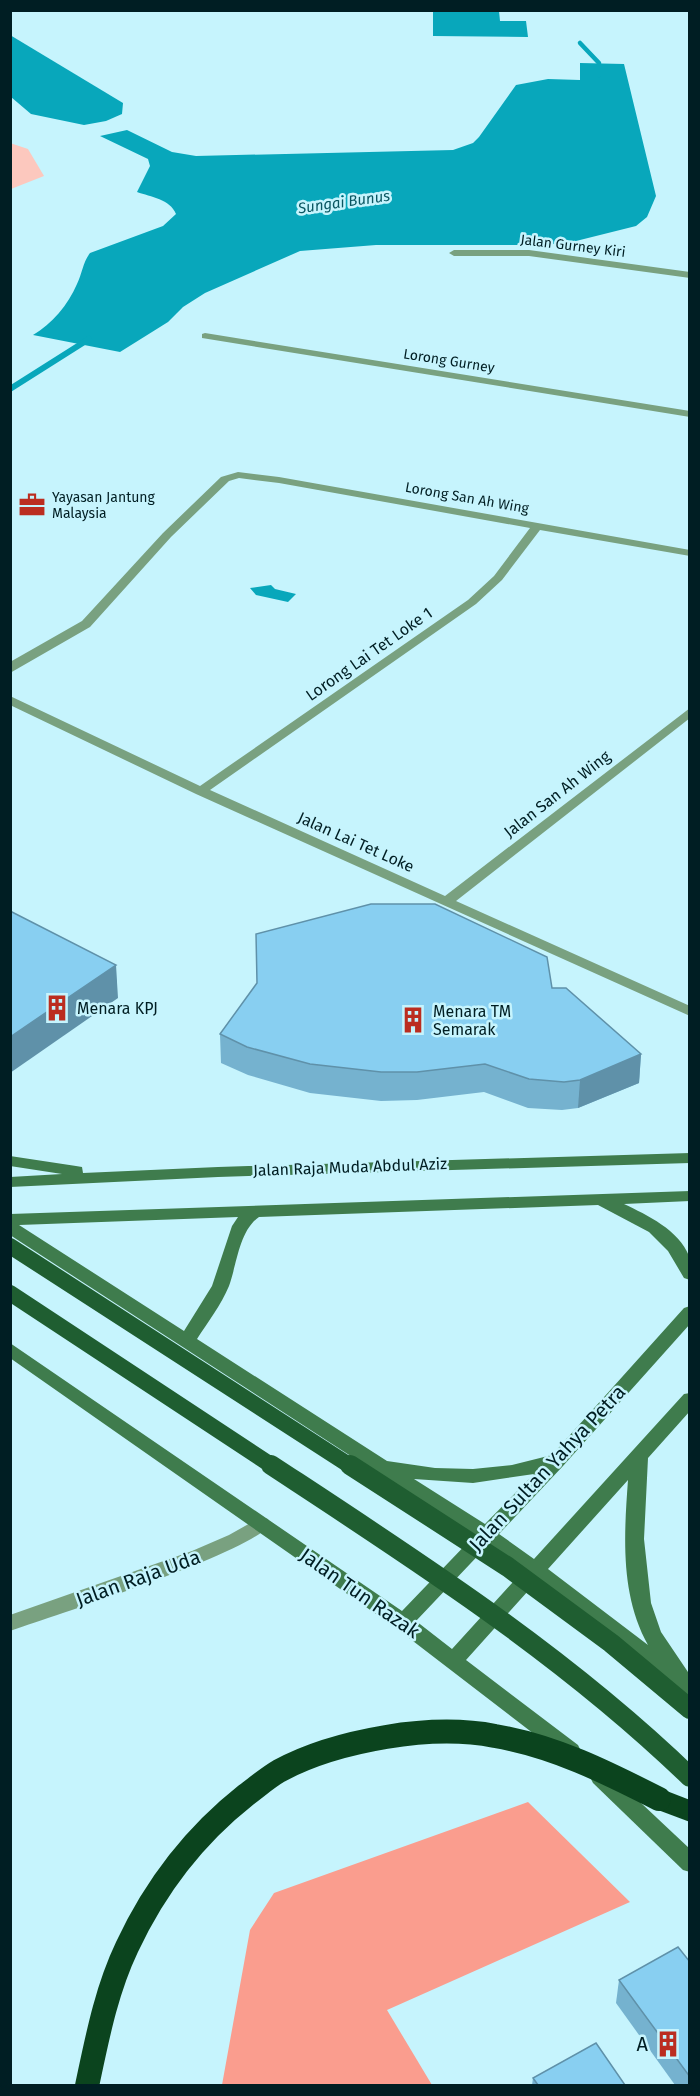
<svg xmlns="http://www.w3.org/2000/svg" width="700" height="2096" font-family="'Fira Sans',sans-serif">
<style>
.green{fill:#fcc8be}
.forest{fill:#fa9d8e}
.water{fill:#08a7bb}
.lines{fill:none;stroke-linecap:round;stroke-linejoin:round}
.stream-far1{stroke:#08a7bb;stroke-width:4.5}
.stream{stroke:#08a7bb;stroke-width:6}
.minor{fill:#79a180;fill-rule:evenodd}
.tertiary{fill:#79a180;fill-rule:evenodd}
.secondary{fill:#3f7c4d;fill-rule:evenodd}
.motorway{fill:#0b441e;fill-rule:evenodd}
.primary-bridge-far1{stroke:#1f5e31;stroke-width:16}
.primary-bridge{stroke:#1f5e31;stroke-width:20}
.motorway-bridge{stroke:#0b441e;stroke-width:24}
.wall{fill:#75b2cf}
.shaded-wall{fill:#5f91a9}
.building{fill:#88cff1;stroke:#5f91a9;stroke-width:1.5}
.labels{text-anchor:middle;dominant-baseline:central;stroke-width:5;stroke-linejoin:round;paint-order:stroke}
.far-street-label{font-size:14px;fill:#001e23;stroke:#c6f4fd}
.far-poi-label{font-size:14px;fill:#001e23;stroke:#c6f4fd;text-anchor:start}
.far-water-label{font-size:15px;font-style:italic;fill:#095661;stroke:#c6f4fd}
.street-label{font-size:16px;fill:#001e23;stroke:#c6f4fd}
.poi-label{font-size:16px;fill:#001e23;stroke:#c6f4fd;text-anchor:start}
.near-street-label{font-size:20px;fill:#001e23;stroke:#c6f4fd}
.near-poi-label{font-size:20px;fill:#001e23;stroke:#c6f4fd;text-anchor:end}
</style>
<rect width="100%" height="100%" fill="#c6f4fd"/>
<path class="green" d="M 10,143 L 28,149 L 44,176 L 11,189 Z"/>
<path class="forest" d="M 528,1802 L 630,1902 L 387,2010 L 432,2085 L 222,2085 L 250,1930 L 274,1893 Z"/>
<g class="water">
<path d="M 433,11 L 499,11 L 500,21 L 526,21 L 528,37 L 433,36 Z"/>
<path d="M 10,35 L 123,103 L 122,114 L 106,121 L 84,125 L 31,114 L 11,97 Z"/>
<path d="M 580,63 L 624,64 L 656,196 L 647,217 L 636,226 L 576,241 L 546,245 L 376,245 L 300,251 L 205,293 L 183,307 L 168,322 L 120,352 L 33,335 C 52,324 68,305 77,284 C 82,274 83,262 90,253 L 163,226 L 176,214 C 170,199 151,197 137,192 L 150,166 L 148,159 L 100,136 L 127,130 L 172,152 L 196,156 L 453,150 L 473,143 L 479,137 L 516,85 L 548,79 L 580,80 Z"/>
<path d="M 271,585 L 275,589 L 296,594 L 288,602 L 256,595 L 250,588 Z"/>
</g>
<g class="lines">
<path class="stream-far1" d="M 580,43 L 599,63 L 599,75"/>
<path class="stream" d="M 10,389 L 89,339"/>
<g class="minor">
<path d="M 529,250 L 690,272 L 690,278 L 529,256 L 454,256 L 449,253 L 454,250 Z"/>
<path d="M 205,333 L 690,411 L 690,417 L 202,338 L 202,334 Z"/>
<path d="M 238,472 L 279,477 L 690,550 L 690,556 L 540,530 L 502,580 L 476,604 L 210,790 L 445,896 L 690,708 L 690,718 L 456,901 L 690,1006 L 690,1016 L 196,794 L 10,705 L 10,696 L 200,786 L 468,600 L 494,576 L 530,528 L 279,483 L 239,478 L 229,481 L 171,537 L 90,627 L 10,673 L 10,662 L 82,621 L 163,533 L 221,477 Z"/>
</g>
<path class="tertiary" d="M 261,1517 L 268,1519 L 270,1524 C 256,1551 51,1617 10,1631 L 10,1615 L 192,1551 L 229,1535 Z"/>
<g class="secondary">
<path d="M 690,1153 L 690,1163 L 218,1177 L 10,1187 L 10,1177 L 62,1174 L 10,1166 L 10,1156 L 76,1166 L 82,1167 L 83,1173 L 218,1167 Z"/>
<path d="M 690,1191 L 690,1201 L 624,1204 C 647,1215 679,1230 689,1256 C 691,1263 690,1273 690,1280 L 684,1278 L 668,1251 L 649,1232 L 598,1205 L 259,1217 C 239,1231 237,1264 229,1286 C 221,1305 208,1322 197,1339 L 387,1461 L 435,1468 L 473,1469 L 512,1465 L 552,1455 L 684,1308 L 690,1306 L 690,1324 L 563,1466 L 499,1534 L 534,1559 L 684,1394 L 690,1393 L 690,1411 L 648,1458 L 644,1539 L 651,1603 L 661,1632 L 690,1675 L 690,1698 L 683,1696 L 583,1614 L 537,1581 L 466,1660 L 578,1745 L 581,1751 L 578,1757 L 571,1760 L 564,1757 L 396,1628 L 10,1358 L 10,1343 L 402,1611 L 474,1536 L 10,1235 L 10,1214 ZM 238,1217 L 232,1226 L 212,1286 L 184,1331 L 19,1225 ZM 534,1474 L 485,1524 L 414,1479 L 473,1483 ZM 628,1480 C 624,1535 620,1595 648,1645 L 548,1569 ZM 488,1545 L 523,1571 L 452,1649 L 416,1621 Z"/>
<path d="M 600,1768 L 607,1771 L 690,1849 L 690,1872 L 683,1870 L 593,1783 L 590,1777 L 593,1771 Z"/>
</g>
<path class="motorway" d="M 659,1788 L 690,1800 L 690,1822 L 650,1807 L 647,1799 L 650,1791 Z"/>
<g class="primary-bridge-far1">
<path d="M 10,1246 L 352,1467"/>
<path d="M 10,1293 L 274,1467"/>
</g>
<g class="primary-bridge">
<path d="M 271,1465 C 417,1561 564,1655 690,1777"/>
<path d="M 350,1465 L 508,1567 L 611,1643 L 690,1709"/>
</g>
<path class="motorway-bridge" d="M 87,2086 C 97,2039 106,1991 127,1947 C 155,1887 194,1836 246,1795 C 257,1787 267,1778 279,1771 C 312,1753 350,1743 386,1737 C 422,1731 459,1729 495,1736 C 554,1746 606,1772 659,1799"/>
</g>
<g class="wall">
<path d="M 552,988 L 641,1054 L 639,1083 L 578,1108 L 562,1110 L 528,1108 L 484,1092 L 417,1100 L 381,1101 L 310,1093 L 248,1075 L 221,1063 L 220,1034 Z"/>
<path d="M 690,1962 L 690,2085 L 675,2085 L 616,2003 L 619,1980 Z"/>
<path d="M 533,2078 L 625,2085 L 532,2085 Z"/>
</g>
<g class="shaded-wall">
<path d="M 116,965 L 118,998 L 10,1073 L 10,1037 Z"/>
<path d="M 641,1054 L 639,1083 L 578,1108 L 580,1080 Z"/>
</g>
<g class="building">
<path d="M 371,904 L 435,904 L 547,957 L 552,988 L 566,988 L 641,1054 L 580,1080 L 564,1082 L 529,1079 L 485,1064 L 417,1072 L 381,1072 L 310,1064 L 247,1047 L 220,1034 L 257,983 L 256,934 Z"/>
<path d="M 10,911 L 116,965 L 10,1037 Z"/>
<path d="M 678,1947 L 690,1962 L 690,2077 L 619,1980 Z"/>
<path d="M 596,2043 L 625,2085 L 538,2085 L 533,2078 Z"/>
</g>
<defs>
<g id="office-bare" transform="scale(2.07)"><path d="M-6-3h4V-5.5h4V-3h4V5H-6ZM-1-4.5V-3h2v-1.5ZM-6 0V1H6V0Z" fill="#bb2d20" stroke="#c6f4fd" stroke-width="2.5" paint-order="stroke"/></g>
<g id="building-bare" transform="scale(2.07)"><path d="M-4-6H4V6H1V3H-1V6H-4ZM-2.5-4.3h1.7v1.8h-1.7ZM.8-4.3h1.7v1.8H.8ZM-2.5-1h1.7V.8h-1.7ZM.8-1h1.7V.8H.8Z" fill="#bb2d20" stroke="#c6f4fd" stroke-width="2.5" paint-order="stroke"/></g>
</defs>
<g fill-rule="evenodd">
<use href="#office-bare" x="32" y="505"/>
<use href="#building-bare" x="57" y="1008"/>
<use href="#building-bare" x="413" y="1020"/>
<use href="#building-bare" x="668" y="2044"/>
</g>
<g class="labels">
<g class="far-street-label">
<text transform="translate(573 246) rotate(7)">Jalan Gurney Kiri</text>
<text transform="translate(449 361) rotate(9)">Lorong Gurney</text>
<text transform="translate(467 498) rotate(10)">Lorong San Ah Wing</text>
</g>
<g class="far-poi-label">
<text x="52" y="497">Yayasan Jantung<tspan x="52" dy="16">Malaysia</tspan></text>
</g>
<g class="far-water-label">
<text transform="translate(344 202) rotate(-8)">Sungai Bunus</text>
</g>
<g class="street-label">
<text transform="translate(369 654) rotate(-35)">Lorong Lai Tet Loke 1</text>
<text transform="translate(557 794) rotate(-38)">Jalan San Ah Wing</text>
<text transform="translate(356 842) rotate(24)">Jalan Lai Tet Loke</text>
<text transform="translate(350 1167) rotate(-2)">Jalan Raja Muda Abdul Aziz</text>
</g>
<g class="poi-label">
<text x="77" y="1008">Menara KPJ</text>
<text x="433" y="1011">Menara TM<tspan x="433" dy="18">Semarak</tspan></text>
</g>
<g class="near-street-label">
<text transform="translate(547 1468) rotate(-47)">Jalan Sultan Yahya Petra</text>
<text transform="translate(138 1578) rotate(-20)">Jalan Raja Uda</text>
<text transform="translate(360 1593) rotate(35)">Jalan Tun Razak</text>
</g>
<g class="near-poi-label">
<text x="648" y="2044">A</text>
</g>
</g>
<rect width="700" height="2096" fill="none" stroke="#001e23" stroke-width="24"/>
</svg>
